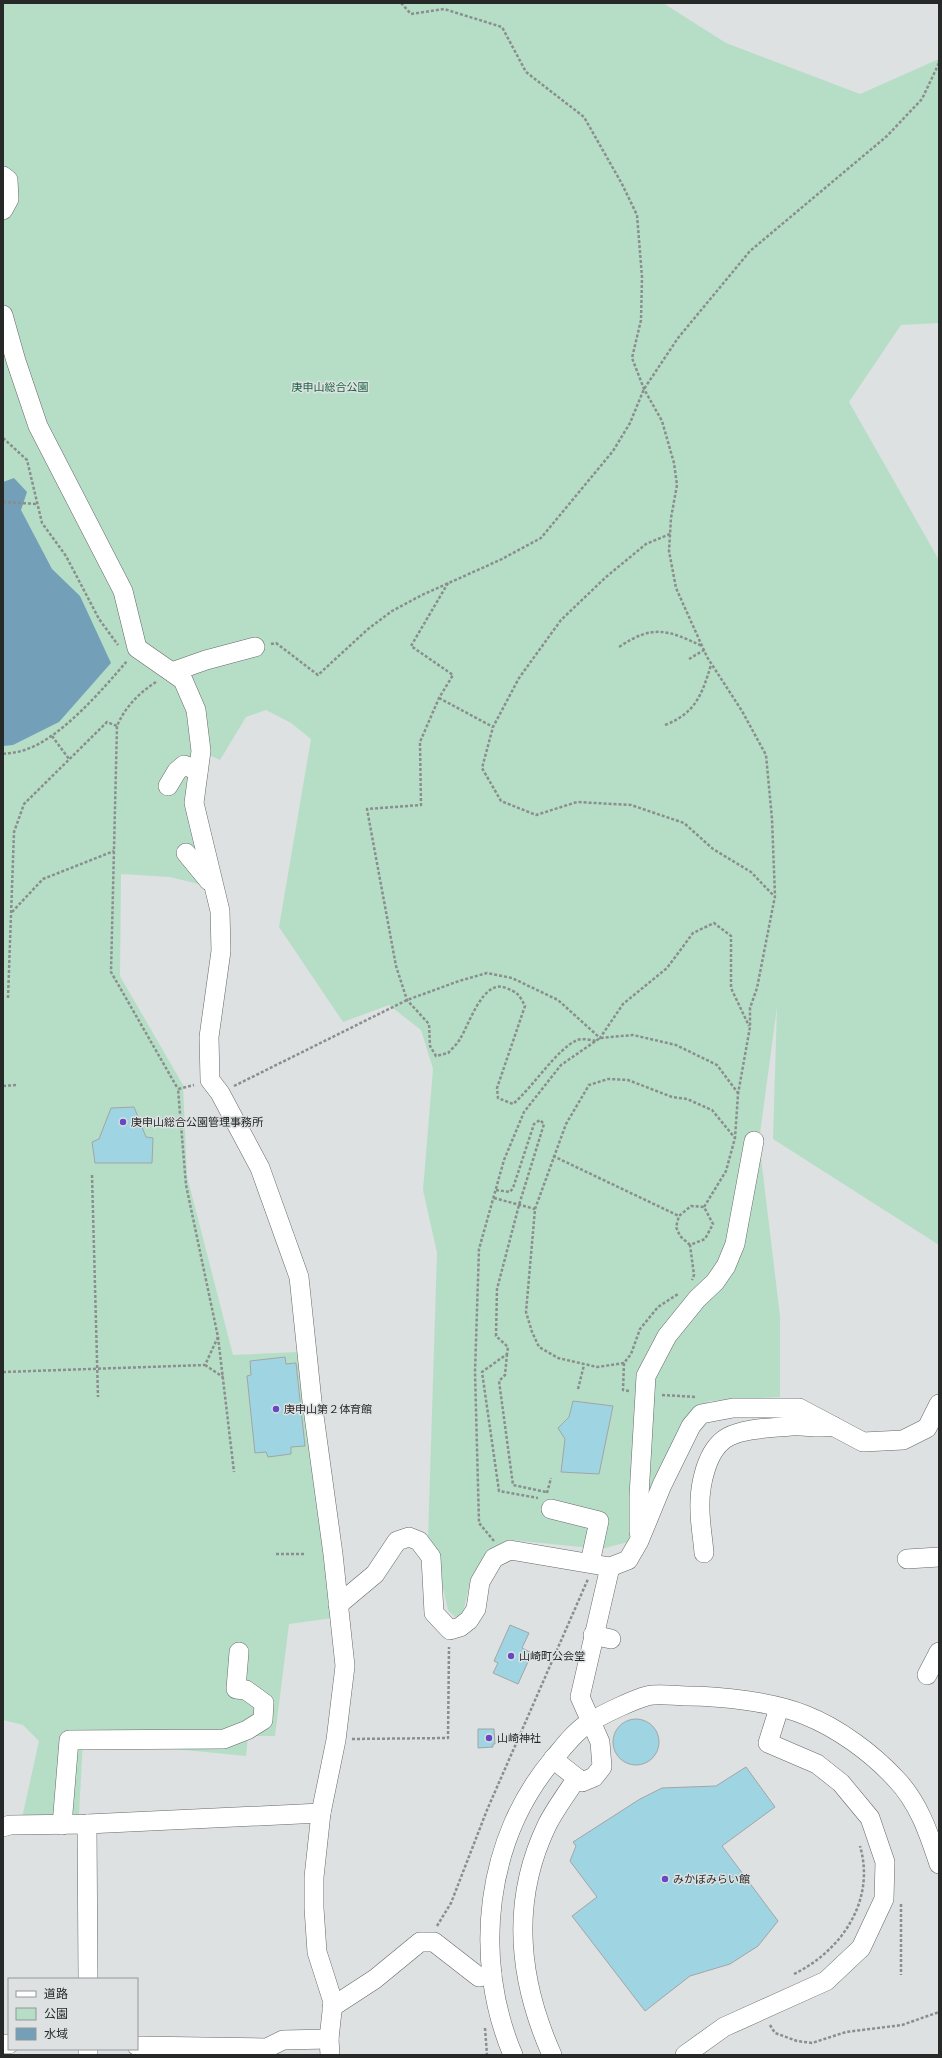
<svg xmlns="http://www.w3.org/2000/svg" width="942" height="2058" font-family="'Space Grotesk','Noto Sans JP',sans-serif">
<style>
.green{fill:#b6dec7}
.water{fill:#749fb8}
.building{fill:#9fd5e3;stroke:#a1a5a6}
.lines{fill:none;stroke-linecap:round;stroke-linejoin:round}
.minor-casing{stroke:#656868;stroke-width:20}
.path{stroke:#8a8e8d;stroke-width:2.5;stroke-dasharray:3 2;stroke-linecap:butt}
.minor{stroke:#fff;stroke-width:19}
.poi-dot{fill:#6649c2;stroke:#dde1e1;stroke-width:1.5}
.labels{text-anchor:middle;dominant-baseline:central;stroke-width:3;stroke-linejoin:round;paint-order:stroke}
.park-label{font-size:11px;fill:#1b6342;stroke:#dde1e1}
.poi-label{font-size:11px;fill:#272928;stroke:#dde1e1;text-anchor:start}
</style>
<rect width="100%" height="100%" fill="#dde1e1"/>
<path class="green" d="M 3,3 L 663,3 L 726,43 L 860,94 L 939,59 L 939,323 L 901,325 L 849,402 L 939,560 L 939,1245 L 773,1139 L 777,1007 L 759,1141 L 780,1316 L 780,1397 L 709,1401 L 684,1426 L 628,1542 L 601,1549 L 511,1540 L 482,1564 L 471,1578 L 463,1613 L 455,1617 L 448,1610 L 437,1561 L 428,1539 L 437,1253 L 423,1190 L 433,1069 L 421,1030 L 389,1005 L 343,1022 L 279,927 L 311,739 L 291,723 L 266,710 L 246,717 L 220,760 L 207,754 L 187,799 L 207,886 L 170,877 L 121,874 L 120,976 L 183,1085 L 187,1176 L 233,1355 L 298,1352 L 333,1618 L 289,1624 L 275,1736 L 248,1736 L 246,1756 L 83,1740 L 79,1815 L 22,1818 L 39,1741 L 23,1725 L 3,1720 Z"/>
<path class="water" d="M 14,478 L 27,492 L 21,510 L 52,569 L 80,596 L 111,663 L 59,722 L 13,745 L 3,746 L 3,482 Z"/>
<g class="building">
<path d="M 134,1107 L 146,1137 L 153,1138 L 152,1163 L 95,1163 L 92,1142 L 99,1139 L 111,1108 Z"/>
<path d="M 285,1357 L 286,1364 L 296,1363 L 305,1446 L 291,1447 L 291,1454 L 268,1457 L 266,1452 L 255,1453 L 247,1376 L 251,1375 L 250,1361 Z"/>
<path d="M 573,1401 L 613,1406 L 599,1474 L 561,1472 L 565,1439 L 558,1428 L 569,1417 Z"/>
<path d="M 510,1625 L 529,1633 L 522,1648 L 532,1653 L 518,1684 L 493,1673 L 498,1663 L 494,1661 Z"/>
<circle cx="636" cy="1742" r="23"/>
<path d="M 478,1729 L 494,1729 L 495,1744 L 493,1744 L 493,1747 L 478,1748 Z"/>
<path d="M 746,1767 L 775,1807 L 722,1846 L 778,1921 L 758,1946 L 730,1964 L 690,1976 L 645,2011 L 572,1916 L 597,1897 L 570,1861 L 576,1846 L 573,1842 L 640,1799 L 662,1788 L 716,1786 Z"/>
</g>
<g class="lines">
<g class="minor-casing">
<g id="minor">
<path d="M 3,176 L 8,180 L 9,199 L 3,210"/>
<path d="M 3,315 L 16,361 L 38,426 L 123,591 L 137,648 L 183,680 L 196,710 L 201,751 L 194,803 L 220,911 L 221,951 L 209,1037 L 210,1080 L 220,1093 L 260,1168 L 299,1277 L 312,1401 L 333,1554 L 345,1666 L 336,1740 L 321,1813 L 314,1877 L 314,1908 L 317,1952 L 333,2002 L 329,2039 L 330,2055"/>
<path d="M 172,672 L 206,660 L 255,647"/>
<path d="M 168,786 L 177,771 L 184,765 L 198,771"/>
<path d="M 186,853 L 209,881"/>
<path d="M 551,1509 L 599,1521 L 590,1563"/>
<path d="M 639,1532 L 639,1496 L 646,1376 L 667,1336 L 697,1299 L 715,1282 L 726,1266 L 735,1244 L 754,1141"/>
<path d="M 704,1553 C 703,1539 700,1524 700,1510 C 699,1487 706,1449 728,1437 C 745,1428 772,1428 791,1426 C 805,1425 819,1429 833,1426"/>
<path d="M 907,1559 L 939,1557"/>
<path d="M 338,1605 L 375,1574 L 397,1541 L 409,1537 L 419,1541 L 431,1557 L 434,1613 L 450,1630 L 460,1627 L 469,1620 L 476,1609 L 480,1582 L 494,1558 L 510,1550 L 610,1567 L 628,1560 L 639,1541 L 662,1485 L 691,1426 L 701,1414 L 733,1408 L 799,1408 L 863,1442 L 903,1440 L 927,1428 L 939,1404"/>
<path d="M 593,1635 L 611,1639"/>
<path d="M 927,1675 L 939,1652"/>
<path d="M 553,1759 L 582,1782 L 594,1777 L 602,1767 L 600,1742 L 580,1697 L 610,1567"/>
<path d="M 87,1824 L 88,1979"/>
<path d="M 62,1825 L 69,1740 L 224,1739 L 247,1730 L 263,1720 L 264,1703 L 246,1690 L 236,1689 L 239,1652"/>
<path d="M 3,1827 L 10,1825 L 87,1824 L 321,1813"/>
<path d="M 332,2007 L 375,1979 L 420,1942 L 434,1942 L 479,1977 L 492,1974"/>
<path d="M 3,2044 L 9,2044"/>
<path d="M 137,2046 L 267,2048 L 283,2040 L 329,2039"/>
<path d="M 88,2055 L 88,2049"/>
<path d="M 513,2055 C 472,1958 485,1838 555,1757 C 565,1745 578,1728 592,1721 C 603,1714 635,1699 647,1696 C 659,1693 674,1696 687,1696 C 721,1696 774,1702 805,1715 C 838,1728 872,1753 896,1779 C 919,1803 929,1834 939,1864"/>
<path d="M 552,2055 C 518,1979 510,1902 547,1825 C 555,1809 567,1793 577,1778"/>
<path d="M 685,2055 L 724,2027 L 826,1981 L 861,1948 L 884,1899 L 885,1862 L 870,1818 L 841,1783 L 817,1764 L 768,1743 L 779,1708"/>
</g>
</g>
<g class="path">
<path d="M 401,3 L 411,14 L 444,9 L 502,27 L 526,72 L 584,117 L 622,184 L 637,215 L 642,277 L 641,320 L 632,358 L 644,389 L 662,421 L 674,463 L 677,485 L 671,518 L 669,551 L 676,588 L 707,657 L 742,711 L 766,755 L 772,819 L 775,896 L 757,988 L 750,1008 L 750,1027 L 738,1094 L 735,1138 L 726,1171 L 704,1207 L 713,1224 L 705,1239 L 690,1245 L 694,1275 L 692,1280"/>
<path d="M 3,438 L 27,460 L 42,523 L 66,556 L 99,619 L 118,645"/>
<path d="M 3,502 L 38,504"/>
<path d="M 670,534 L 646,544 L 606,577 L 561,620 L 519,678 L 493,727 L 482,768 L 501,801 L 536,815 L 577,802 L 631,805 L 684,823 L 713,849 L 751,872 L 774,896"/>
<path d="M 448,583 L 411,646 L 453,675 L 439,698 L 420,742 L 421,805 L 367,809 L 396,966 L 407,1000 L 429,1024 L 430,1046 L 436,1056 L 448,1053 C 452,1049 457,1044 460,1039 C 469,1025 483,978 506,988 C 518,993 519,994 525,1006 L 497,1088 L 498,1098 L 513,1104 C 533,1087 556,1050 577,1040 C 582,1038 591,1040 596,1041"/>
<path d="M 271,644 L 276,643 L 318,675 L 368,629 L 392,611 L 422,595 L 500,560 L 541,538 L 613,451 L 630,423 L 644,389 L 678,338 L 750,251 L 887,136 L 922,99 L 939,63"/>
<path d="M 619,647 C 653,624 668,630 702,646"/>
<path d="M 689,659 L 704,650"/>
<path d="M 156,682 C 139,693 125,707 117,726 L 111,972 L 178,1089"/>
<path d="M 439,698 L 493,727"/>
<path d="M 665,725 C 696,713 702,694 711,665"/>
<path d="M 52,736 L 69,759"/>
<path d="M 3,754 C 9,753 15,753 21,751 C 58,742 103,689 127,661"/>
<path d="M 12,912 L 43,879 L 114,851"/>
<path d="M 8,998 L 14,832 L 24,804 L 107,722 L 117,726"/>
<path d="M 3,1086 L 16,1085"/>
<path d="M 234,1086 L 407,1000 L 459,981 L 487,973 L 512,978 L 558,1000 L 600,1038 L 623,1004 L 667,968 L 693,933 L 714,923 L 731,936 L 731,988 L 749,1026"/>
<path d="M 553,1156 L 679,1216"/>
<path d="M 92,1175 L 98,1397"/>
<path d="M 496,1190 L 510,1192 L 513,1188 L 534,1124 L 540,1120 L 544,1124 L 519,1205 L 497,1289 L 496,1336 L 508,1347 L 507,1354 L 482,1372 L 499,1491 L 538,1498"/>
<path d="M 494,1198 L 535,1209"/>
<path d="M 690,1245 L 680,1236 L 676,1227 L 679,1216 L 691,1206 L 704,1207"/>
<path d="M 218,1337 L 234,1472"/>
<path d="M 507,1354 L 505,1375 L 499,1381 L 513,1485 L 546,1492"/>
<path d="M 624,1363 L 597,1367 L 558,1358 L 539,1347 L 532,1332 L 526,1312 L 535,1209 L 566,1124 L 589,1085 L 608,1079 L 628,1080 L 672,1097 L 687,1099 L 712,1110 L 735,1138"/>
<path d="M 205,1365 L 223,1377"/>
<path d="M 3,1372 L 205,1365 L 218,1337 L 186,1185 L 178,1089 L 194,1085"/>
<path d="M 578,1389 L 584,1365"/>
<path d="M 629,1391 L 623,1390 L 624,1363 L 631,1354 L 640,1329 L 658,1307 L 678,1294"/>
<path d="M 662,1395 L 697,1397"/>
<path d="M 547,1493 L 551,1478"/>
<path d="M 494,1541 L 479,1523 L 475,1372 L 479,1249 L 504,1160 L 524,1112 L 561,1065 L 600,1038 L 633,1035 L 676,1045 L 717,1065 L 738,1093"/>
<path d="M 276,1554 L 304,1554"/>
<path d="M 352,1739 L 448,1738 L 449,1647"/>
<path d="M 901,1904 L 901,1975"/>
<path d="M 437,1926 L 451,1903 L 487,1810 L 588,1579"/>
<path d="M 794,1974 C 841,1951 876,1901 860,1846"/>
<path d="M 770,2025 L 775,2033 L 797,2041 L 812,2043 L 846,2032 L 902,2025 L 939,2012"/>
<path d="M 485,2028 L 487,2055"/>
</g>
<use href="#minor" class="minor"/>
</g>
<g class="poi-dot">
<circle cx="123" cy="1122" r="4"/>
<circle cx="276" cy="1409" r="4"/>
<circle cx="511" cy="1656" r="4"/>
<circle cx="489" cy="1738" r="4"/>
<circle cx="665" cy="1879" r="4"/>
</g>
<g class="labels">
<g class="park-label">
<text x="330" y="387">庚申山総合公園</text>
</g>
<g class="poi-label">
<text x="131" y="1122">庚申山総合公園管理事務所</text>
<text x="284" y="1409">庚申山第２体育館</text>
<text x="519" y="1656">山崎町公会堂</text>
<text x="497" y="1738">山崎神社</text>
<text x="673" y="1879">みかぼみらい館</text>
</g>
</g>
<rect width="942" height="2058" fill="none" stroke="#272928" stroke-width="8"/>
<rect x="8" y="1978" width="130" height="72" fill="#dde1e1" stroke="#949797"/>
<rect x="16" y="1991" width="20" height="6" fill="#ffffff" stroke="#949797"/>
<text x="44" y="1998" font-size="12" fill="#272928">道路</text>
<rect x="16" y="2008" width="20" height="12" fill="#b6dec7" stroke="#949797"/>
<text x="44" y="2018" font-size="12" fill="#272928">公園</text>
<rect x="16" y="2028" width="20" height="12" fill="#749fb8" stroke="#949797"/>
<text x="44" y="2038" font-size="12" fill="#272928">水域</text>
</svg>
